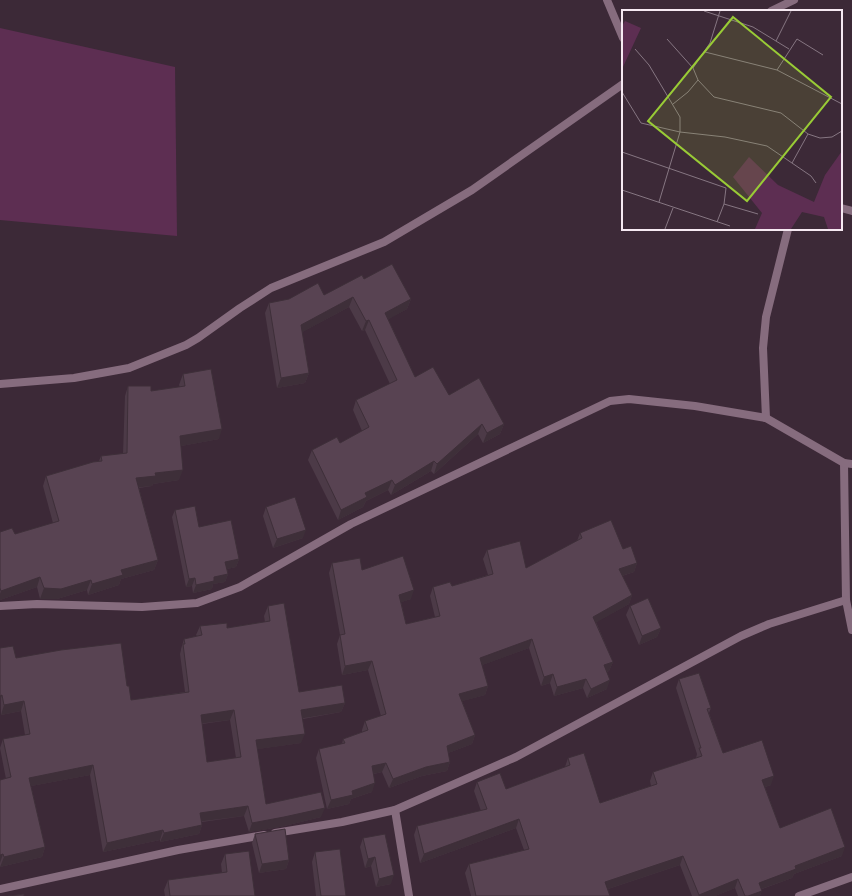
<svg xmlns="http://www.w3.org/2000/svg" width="852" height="896" font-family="Ubuntu,sans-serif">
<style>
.green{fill:#5d2e52}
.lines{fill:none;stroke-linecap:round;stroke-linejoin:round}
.street{stroke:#866c7e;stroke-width:8}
.wall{fill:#4c3a47;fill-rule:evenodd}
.shaded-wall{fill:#3e2f39}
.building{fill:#584352;stroke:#3e2f39;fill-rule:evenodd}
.inset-road{fill:none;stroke:#867682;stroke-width:1}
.view{fill:#99cb36;fill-opacity:0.15;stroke:#99cb36;stroke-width:2}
.inset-edge{fill:none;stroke:#f6e9f2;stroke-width:2}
</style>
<rect width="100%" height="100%" fill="#3c2937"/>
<path class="green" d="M 0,28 L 175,67 L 177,236 L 0,220 Z"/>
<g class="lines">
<g class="street">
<path d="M 607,0 L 623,38"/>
<path d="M 771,11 L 794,0"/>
<path d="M 841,208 L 852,211"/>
<path d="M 0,384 L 74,378 L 129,368 L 186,345 L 198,338 L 240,308 L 271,288 L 384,242 L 472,190 L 623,84"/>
<path d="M 766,418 L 763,348 L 766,317 L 788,229"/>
<path d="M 844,463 L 846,600 L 852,630"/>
<path d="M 0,606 L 37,604 L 142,607 L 197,603 L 240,587 L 351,524 L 610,401 L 629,399 L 695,406 L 766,418 L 844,463 L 852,464"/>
<path d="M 395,810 L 409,896"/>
<path d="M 275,833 L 342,822 L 395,810 L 516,757 L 741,636 L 769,624 L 846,600"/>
<path d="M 0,889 L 178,850 L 264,835"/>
<path d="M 799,896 L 852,877"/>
</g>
</g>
<g class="wall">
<path d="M 364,279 L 411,299 L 407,309 L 388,319 L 415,377 L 504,424 L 500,434 L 483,443 L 478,434 L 434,474 L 431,471 L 391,495 L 388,490 L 366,501 L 363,507 L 338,520 L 308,460 L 312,450 L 340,443 L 362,431 L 353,410 L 356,400 L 390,384 L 365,330 L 362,331 L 349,307 L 302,332 L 309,373 L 305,383 L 277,388 L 265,313 L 269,303 L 324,295 Z"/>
<path d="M 183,374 L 219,439 L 181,446 L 179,480 L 153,484 L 152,486 L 139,488 L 158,560 L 154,570 L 121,579 L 119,585 L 88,595 L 87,590 L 57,599 L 40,599 L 37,587 L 0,600 L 0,532 L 15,534 L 53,523 L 43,486 L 46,476 L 99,461 L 101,456 L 123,454 L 125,396 L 128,386 L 151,391 L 180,387 L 179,385 Z"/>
<path d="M 266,507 L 303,538 L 273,548 L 263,516 Z"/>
<path d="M 175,510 L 199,527 L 239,559 L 236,567 L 227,569 L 228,574 L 225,582 L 213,584 L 212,589 L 193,593 L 192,586 L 186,587 L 172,517 Z"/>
<path d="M 580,533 L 623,549 L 637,563 L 634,572 L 622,576 L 632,595 L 629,604 L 596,622 L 613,662 L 609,671 L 607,672 L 607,689 L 587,698 L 583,688 L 554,696 L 550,683 L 541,686 L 529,648 L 482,665 L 488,686 L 485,695 L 462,701 L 475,735 L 472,744 L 448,753 L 450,762 L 447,771 L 422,776 L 389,788 L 382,772 L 374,774 L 372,792 L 351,799 L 349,804 L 327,809 L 316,758 L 319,749 L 342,744 L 343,739 L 362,732 L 362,730 L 365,721 L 381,716 L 368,670 L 342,675 L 337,644 L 340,635 L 329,573 L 332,563 L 362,570 L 411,599 L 401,602 L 406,624 L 435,617 L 430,596 L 433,587 L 452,586 L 488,575 L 483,559 L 487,550 L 526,568 L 577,541 Z"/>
<path d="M 268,606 L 299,692 L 345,703 L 341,712 L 303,719 L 301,743 L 257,749 L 266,804 L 321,817 L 280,827 L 249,832 L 244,816 L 202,822 L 202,825 L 199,834 L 160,842 L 160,840 L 103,852 L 90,775 L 31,786 L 45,847 L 42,857 L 0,867 L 0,780 L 6,779 L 0,748 L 3,739 L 25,735 L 21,711 L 1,715 L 0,648 L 16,658 L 127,686 L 131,700 L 185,692 L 180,654 L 181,650 L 181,649 L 184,639 L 197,636 L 196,635 L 200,626 L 227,628 L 265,622 L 264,616 ZM 230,720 L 236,758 L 207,762 L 202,724 Z"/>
<path d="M 630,606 L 661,628 L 657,637 L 639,645 L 626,615 Z"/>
<path d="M 679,679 L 711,708 L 709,713 L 723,753 L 771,785 L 765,787 L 780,828 L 842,856 L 794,874 L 792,878 L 762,889 L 760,896 L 738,896 L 735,888 L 715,896 L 692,896 L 680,865 L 608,889 L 610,896 L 471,896 L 465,873 L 469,864 L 524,850 L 516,828 L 420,863 L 414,835 L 417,826 L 481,811 L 474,791 L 477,782 L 506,789 L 565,767 L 568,758 L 600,803 L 651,786 L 650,781 L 653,772 L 696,758 L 697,754 L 676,688 Z"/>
<path d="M 255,834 L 289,860 L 286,869 L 259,873 L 252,843 Z"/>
<path d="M 363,838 L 391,884 L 376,887 L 371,866 L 365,868 L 360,847 Z"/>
<path d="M 315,852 L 346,896 L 316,896 L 312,862 Z"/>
<path d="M 225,854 L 255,896 L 165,896 L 164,890 L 168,880 L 222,873 L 221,864 Z"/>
</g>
<g class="shaded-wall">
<path d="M 353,297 L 349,307 L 297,335 L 301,325 Z"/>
<path d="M 411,299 L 407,309 L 382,323 L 385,313 Z"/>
<path d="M 369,320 L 365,330 L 362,331 L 366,321 Z"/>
<path d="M 309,373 L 305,383 L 277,388 L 281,378 Z"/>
<path d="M 482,424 L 478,434 L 434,474 L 437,464 Z"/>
<path d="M 504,424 L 500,434 L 483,443 L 487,433 Z"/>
<path d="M 222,429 L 219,439 L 176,447 L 180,436 Z"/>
<path d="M 434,461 L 431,471 L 391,495 L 395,485 Z"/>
<path d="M 183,470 L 179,480 L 153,484 L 152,486 L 132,488 L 136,478 L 155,473 Z"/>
<path d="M 392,480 L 388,490 L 366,501 L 363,507 L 338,520 L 341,510 L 365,493 Z"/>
<path d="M 306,530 L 303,538 L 273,548 L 277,539 Z"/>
<path d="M 239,559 L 236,567 L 223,570 L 225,562 Z"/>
<path d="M 158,560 L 154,570 L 121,579 L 119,585 L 88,595 L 92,584 L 121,570 Z"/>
<path d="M 637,563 L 634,572 L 615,578 L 619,569 Z"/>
<path d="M 228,574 L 225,582 L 213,584 L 212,589 L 193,593 L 196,585 L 214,577 Z"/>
<path d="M 40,577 L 37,587 L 0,600 L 0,594 L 1,591 Z"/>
<path d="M 195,578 L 192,586 L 186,587 L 189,579 Z"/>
<path d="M 91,580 L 87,590 L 57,599 L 40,599 L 44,588 Z"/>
<path d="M 414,590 L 411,599 L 396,604 L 399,595 Z"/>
<path d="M 632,595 L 629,604 L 590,626 L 593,617 Z"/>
<path d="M 661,628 L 657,637 L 639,645 L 642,636 Z"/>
<path d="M 532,639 L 529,648 L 477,667 L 480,658 Z"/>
<path d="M 372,661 L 368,670 L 342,675 L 345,666 Z"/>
<path d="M 613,662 L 609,671 L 601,674 L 604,665 Z"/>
<path d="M 553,674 L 550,683 L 541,686 L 544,677 Z"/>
<path d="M 586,679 L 583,688 L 554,696 L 557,687 Z"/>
<path d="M 610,680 L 607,689 L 587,698 L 591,689 Z"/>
<path d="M 488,686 L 485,695 L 456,703 L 459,694 Z"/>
<path d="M 2,695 L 0,701 L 0,696 Z"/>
<path d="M 24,701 L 21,711 L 1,715 L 4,705 Z"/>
<path d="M 345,703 L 341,712 L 298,719 L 301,710 Z"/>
<path d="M 234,710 L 230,720 L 197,724 L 201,715 Z"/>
<path d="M 305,734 L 301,743 L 252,750 L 256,740 Z"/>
<path d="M 475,735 L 472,744 L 443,755 L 447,746 Z"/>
<path d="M 450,762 L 447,771 L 422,776 L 389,788 L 393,779 L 426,767 Z"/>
<path d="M 386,763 L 382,772 L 369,775 L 372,766 Z"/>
<path d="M 93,765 L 90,775 L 26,787 L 29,778 Z"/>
<path d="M 774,776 L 771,785 L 759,789 L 762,780 Z"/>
<path d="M 375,783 L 372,792 L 351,799 L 349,804 L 327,809 L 331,800 L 352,791 Z"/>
<path d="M 248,806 L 244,816 L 196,822 L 200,813 Z"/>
<path d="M 325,808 L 321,817 L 280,827 L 249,832 L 252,823 Z"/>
<path d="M 519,819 L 516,828 L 420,863 L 424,854 Z"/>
<path d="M 202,825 L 199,834 L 160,842 L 164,833 Z"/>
<path d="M 163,830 L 160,840 L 103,852 L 107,843 Z"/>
<path d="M 45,847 L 42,857 L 0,867 L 4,857 Z"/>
<path d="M 845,847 L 842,856 L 794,874 L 792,878 L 756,891 L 759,883 L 795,866 Z"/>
<path d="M 3,854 L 0,863 L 0,855 Z"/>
<path d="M 683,856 L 680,865 L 602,891 L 605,882 Z"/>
<path d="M 375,857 L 371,866 L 365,868 L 368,859 Z"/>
<path d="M 289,860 L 286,869 L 259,873 L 262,864 Z"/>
<path d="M 394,875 L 391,884 L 376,887 L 379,879 Z"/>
<path d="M 738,879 L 735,888 L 715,896 L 698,896 L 699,895 Z"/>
<path d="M 762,891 L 760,896 L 748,896 Z"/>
</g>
<g class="building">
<path d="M 392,264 L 411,299 L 385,313 L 415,377 L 433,367 L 449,395 L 479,378 L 504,424 L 487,433 L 482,424 L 437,464 L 434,461 L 395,485 L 392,480 L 365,493 L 367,497 L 341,510 L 312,450 L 337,437 L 340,443 L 369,427 L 356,400 L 397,380 L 369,320 L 366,321 L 353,297 L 301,325 L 309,373 L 281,378 L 269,303 L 289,299 L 318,283 L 324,295 L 362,275 L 364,279 Z"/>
<path d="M 211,369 L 222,429 L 180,436 L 183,470 L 155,473 L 156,476 L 136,478 L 158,560 L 121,570 L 123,575 L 92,584 L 91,580 L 61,589 L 44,588 L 40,577 L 1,591 L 0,588 L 0,532 L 12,528 L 15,534 L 59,521 L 46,476 L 93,462 L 102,461 L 101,456 L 127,453 L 128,386 L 151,386 L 151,391 L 185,386 L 183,374 Z"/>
<path d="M 295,497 L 306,530 L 277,539 L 266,507 Z"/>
<path d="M 195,506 L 199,527 L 231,520 L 239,559 L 225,562 L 228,574 L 214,577 L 214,581 L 196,585 L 195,578 L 189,579 L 175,510 Z"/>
<path d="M 611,520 L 623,549 L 631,546 L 637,563 L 619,569 L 632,595 L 593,617 L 613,662 L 604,665 L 610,680 L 591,689 L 586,679 L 557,687 L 553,674 L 544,677 L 532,639 L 480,658 L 488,686 L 459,694 L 475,735 L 447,746 L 450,762 L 426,767 L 393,779 L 386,763 L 372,766 L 375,783 L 352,791 L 353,795 L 331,800 L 319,749 L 345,743 L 343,739 L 368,730 L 365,721 L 386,714 L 372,661 L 345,666 L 340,635 L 345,634 L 332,563 L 360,558 L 362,570 L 403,556 L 414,590 L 399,595 L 406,624 L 440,616 L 433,587 L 450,582 L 452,586 L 493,574 L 487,550 L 520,541 L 526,568 L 582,538 L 580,533 Z"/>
<path d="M 648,598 L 661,628 L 642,636 L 630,606 Z"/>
<path d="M 284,603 L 299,692 L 342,685 L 345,703 L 301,710 L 305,734 L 256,740 L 266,804 L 321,792 L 325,808 L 284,817 L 252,823 L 248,806 L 200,813 L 202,825 L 164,833 L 163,830 L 107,843 L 93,765 L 29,778 L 45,847 L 4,857 L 3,854 L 0,855 L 0,780 L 11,777 L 3,739 L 30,734 L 24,701 L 4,705 L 2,695 L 0,696 L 0,648 L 13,646 L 16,658 L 61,650 L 121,643 L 127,686 L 129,686 L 131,700 L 189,692 L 183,644 L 185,644 L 184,639 L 202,635 L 200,626 L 227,623 L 227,628 L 270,621 L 268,606 ZM 234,710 L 241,757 L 207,762 L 201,715 Z"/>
<path d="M 699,673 L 711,708 L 707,709 L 723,753 L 762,740 L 774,776 L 762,780 L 780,828 L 831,808 L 845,847 L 795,866 L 796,869 L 759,883 L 762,891 L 748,896 L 745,896 L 738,879 L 699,895 L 683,856 L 605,882 L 610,896 L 476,896 L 469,864 L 529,849 L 519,819 L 424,854 L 417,826 L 487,809 L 477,782 L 500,773 L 506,789 L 570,765 L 568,758 L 584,753 L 600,803 L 657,784 L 653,772 L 702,756 L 699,748 L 701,748 L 679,679 Z"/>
<path d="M 285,829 L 289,860 L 262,864 L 255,834 Z"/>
<path d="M 385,834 L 394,875 L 379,879 L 375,857 L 368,859 L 363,838 Z"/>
<path d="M 340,849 L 346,896 L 321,896 L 315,852 Z"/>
<path d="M 249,851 L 255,896 L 170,896 L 168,880 L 227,872 L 225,854 Z"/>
<path d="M 24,894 L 24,896 L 8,896 Z"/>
</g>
<g transform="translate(622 10)">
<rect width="220" height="220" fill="#3c2937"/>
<path d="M 3,11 L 19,18 L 0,59 L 0,16 ZM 220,141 L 220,219 L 206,219 L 202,207 L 180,202 L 169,219 L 133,219 L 140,203 L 111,167 L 127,147 L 156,175 L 192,192 L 203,165 Z" fill="#5d2e52"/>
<path class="inset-road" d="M 82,1 L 131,17 L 167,39M 45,29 L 71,58 L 76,70 L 92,87 L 159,103 L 186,124 L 198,128 L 210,127 L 220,121M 154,31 L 169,1M 13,39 L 27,55 L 58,107 L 58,122 L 37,192M 83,42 L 155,60 L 220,94M 71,58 L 88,33 L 98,1M 155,60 L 175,29 L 201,45M 0,82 L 19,113 L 58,122 L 103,127 L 145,136 L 189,166 L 194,173M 51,94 L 66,82 L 76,70M 0,142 L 104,178 L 102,194 L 95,212M 170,153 L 186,124M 0,180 L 108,216M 102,194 L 136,204M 43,219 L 51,198"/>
<path class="view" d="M 111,7 L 209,87 L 125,191 L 26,111 Z"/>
<rect width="220" height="220" class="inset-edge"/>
</g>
</svg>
